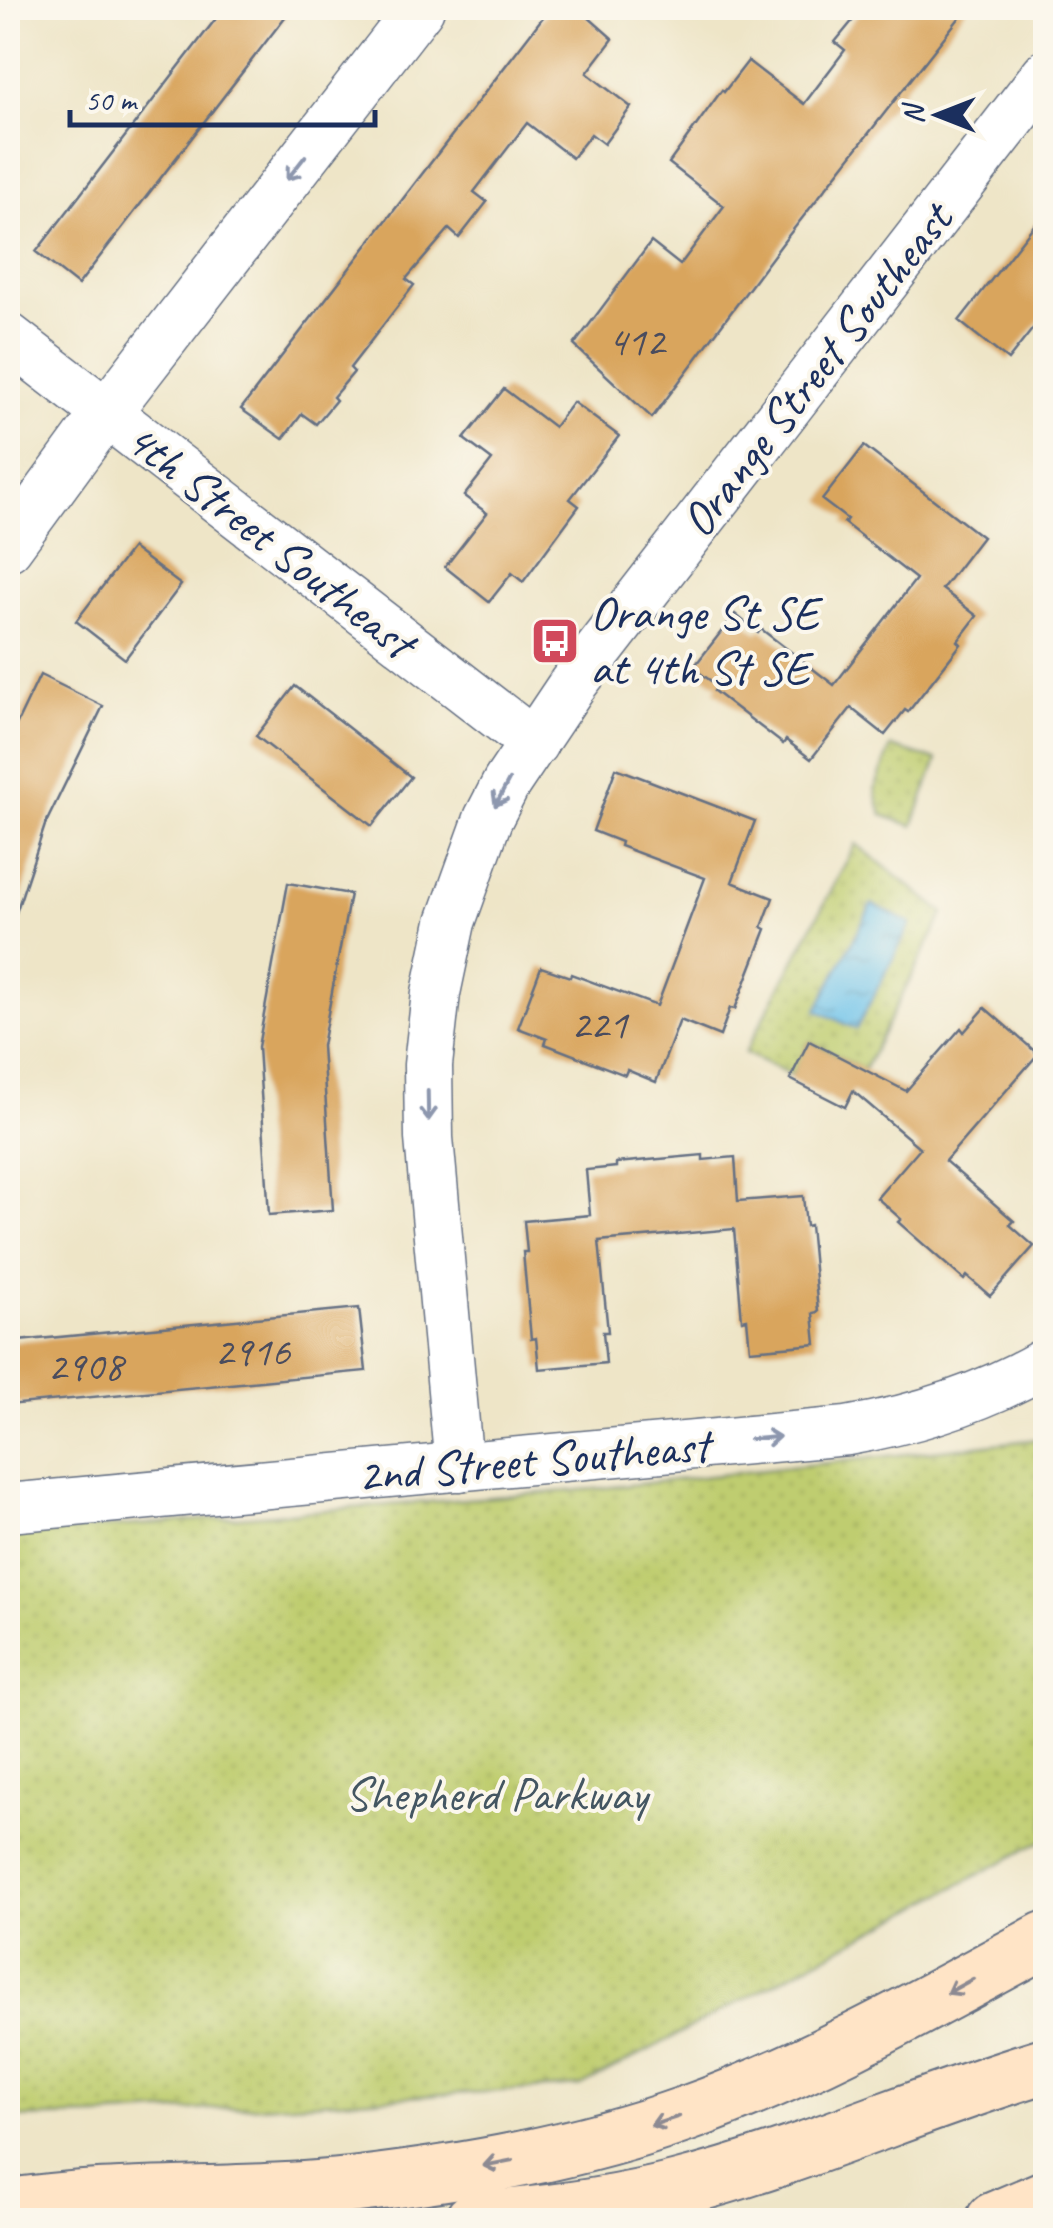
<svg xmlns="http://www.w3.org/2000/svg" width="1053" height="2228" font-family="Caveat,sans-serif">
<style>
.park{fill:url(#park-dots);stroke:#6d7e66;stroke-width:2.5}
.water{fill:url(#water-ripples);stroke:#4479a4;stroke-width:2.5}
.building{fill:#d9a55d}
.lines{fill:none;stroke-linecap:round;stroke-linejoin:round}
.minor-casing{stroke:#656f83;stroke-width:51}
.secondary-casing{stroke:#656f83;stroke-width:59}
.minor{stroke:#fff;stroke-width:48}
.secondary{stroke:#ffe4c6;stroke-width:55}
.oneway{stroke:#8d97ae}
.oneway2{stroke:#8d8a92}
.labels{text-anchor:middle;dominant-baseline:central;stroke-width:8;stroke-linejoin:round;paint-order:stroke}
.number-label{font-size:42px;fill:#4a4c5e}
.street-label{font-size:48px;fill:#1b2f5e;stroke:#fbf7ec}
.poi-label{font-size:48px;fill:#1b2f5e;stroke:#fbf7ec;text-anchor:start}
.park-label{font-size:48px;fill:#445662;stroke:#fbf7ec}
</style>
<defs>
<pattern id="park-dots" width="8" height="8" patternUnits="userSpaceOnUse" patternTransform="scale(2.5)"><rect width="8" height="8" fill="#bfcd6f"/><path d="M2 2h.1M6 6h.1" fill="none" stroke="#a4b063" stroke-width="1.8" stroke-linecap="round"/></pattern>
<pattern id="water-ripples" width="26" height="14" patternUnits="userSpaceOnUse" patternTransform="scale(2.5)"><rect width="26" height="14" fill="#6ec3ea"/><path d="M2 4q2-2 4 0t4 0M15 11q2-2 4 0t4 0" fill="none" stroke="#5a9fc1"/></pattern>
</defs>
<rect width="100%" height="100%" fill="#fbf7ec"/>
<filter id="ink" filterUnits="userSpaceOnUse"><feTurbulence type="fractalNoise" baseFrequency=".01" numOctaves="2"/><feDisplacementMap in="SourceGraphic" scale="20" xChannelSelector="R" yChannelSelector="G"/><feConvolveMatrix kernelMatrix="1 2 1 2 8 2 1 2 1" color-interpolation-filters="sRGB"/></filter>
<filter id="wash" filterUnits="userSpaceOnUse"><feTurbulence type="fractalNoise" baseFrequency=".0048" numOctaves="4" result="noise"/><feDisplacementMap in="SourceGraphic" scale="40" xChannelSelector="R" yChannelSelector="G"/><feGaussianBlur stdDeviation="2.25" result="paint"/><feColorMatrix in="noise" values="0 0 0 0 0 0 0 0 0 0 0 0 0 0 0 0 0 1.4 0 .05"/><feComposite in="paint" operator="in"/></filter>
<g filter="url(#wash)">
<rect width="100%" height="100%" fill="#eee5c7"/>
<g class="park">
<path d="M 891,747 L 937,760 L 913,826 L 882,815 L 875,789 Z"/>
<path d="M 856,844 L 944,913 L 864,1070 L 810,1041 L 792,1075 L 745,1053 Z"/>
<path d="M 1045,1433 L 1045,1839 L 581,2086 L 97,2116 L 8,2118 L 8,1535 L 594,1489 L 1039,1439 Z"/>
</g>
<path class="water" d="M 872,904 L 911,924 L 856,1029 L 817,1010 Z"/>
<g id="blocks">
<g class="building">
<path d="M 229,8 L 292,8 L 78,285 L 36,252 L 218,16 Z"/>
<path d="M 550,8 L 578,8 L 613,39 L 587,73 L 631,107 L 604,144 L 591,134 L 572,158 L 527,123 L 474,192 L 487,202 L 459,238 L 449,229 L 406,279 L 414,285 L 350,368 L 354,372 L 333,397 L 336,400 L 316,424 L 302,414 L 283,439 L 241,409 Z"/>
<path d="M 863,8 L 967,8 L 785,240 L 652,418 L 574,345 L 651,242 L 680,265 L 724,206 L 669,163 L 722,90 L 724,92 L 748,61 L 804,104 L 845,50 L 835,42 Z"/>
<path d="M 1046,210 L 1046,312 L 1008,360 L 959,321 Z"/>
<path d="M 504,389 L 554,427 L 573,402 L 619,436 L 570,499 L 579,506 L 523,582 L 512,573 L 489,602 L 445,567 L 487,513 L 464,496 L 492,460 L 464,439 Z"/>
<path d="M 864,446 L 982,537 L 942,589 L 977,616 L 958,641 L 961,644 L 908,712 L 905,710 L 885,735 L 851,708 L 811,759 L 786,740 L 783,744 L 714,691 L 718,686 L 693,668 L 735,614 L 758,633 L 761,629 L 834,685 L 916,579 L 844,523 L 847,519 L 822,500 Z"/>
<path d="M 132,548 L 181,585 L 125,659 L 76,621 Z"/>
<path d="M 40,675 L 103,706 L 45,825 L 14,919 L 8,918 L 8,742 Z"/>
<path d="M 295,686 L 411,777 L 372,826 L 256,736 Z"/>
<path d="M 616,768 L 755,821 L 732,882 L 773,898 L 762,927 L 766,929 L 735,1009 L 730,1008 L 720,1036 L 680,1020 L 656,1082 L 627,1070 L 625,1075 L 545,1044 L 547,1039 L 518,1028 L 541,967 L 570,977 L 571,974 L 657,1006 L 705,878 L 620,846 L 621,842 L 593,831 Z"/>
<path d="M 288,883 L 350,894 L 322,1046 L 333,1210 L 269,1215 L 258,1047 Z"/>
<path d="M 985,1008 L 1038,1054 L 945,1161 L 1014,1221 L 1010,1225 L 1034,1246 L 990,1296 L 967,1276 L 964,1280 L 898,1222 L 901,1219 L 877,1198 L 920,1148 L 853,1091 L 845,1107 L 790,1079 L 809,1041 L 906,1091 L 961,1028 L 964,1032 Z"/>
<path d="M 703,1155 L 703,1160 L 735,1157 L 738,1201 L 803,1196 L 806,1226 L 810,1225 L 818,1312 L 813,1313 L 816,1344 L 750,1350 L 747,1319 L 742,1320 L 734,1229 L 599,1241 L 608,1332 L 603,1332 L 606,1363 L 539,1369 L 536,1338 L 531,1339 L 523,1252 L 527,1252 L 524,1221 L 590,1215 L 586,1170 L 616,1167 L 616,1163 Z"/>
<path d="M 359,1308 L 366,1371 L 8,1405 L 8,1342 Z"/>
</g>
</g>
</g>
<g filter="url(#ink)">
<use href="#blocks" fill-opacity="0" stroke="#656f83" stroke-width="2.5"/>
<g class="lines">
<g class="minor-casing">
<g id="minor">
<path d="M 8,337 L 534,743"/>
<path d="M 8,547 L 106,413 L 420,8"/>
<path d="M 459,1467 L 429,1138 L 428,1065 L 436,993 L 451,922 L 488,819 L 507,782 L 572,685 L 1046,74"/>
<path d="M 8,1508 L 847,1431 C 917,1419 984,1398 1046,1362"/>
</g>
</g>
<g class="secondary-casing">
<g id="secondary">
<path d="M 8,2207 C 122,2189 239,2198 354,2185 C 466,2172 579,2152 686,2114 C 812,2069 928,2003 1046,1939"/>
<path d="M 473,2220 C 541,2215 611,2206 677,2189 C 803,2157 921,2102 1046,2065"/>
<path d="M 994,2220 L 1046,2198"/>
</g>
</g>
<use href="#minor" class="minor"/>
<use href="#secondary" class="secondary"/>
</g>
<defs><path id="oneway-shaft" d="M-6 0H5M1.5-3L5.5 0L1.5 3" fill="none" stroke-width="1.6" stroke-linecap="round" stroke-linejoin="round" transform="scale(2.5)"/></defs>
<g class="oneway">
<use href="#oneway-shaft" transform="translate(296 168) rotate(128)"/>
<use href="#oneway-shaft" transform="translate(502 793) rotate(118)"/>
<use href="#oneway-shaft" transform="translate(428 1106) rotate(89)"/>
<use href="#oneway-shaft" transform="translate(765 1438) rotate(-5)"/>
</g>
<g class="oneway2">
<use href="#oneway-shaft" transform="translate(960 1986) rotate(151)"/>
<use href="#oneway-shaft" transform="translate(665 2121) rotate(162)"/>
<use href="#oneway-shaft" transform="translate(498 2163) rotate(169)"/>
</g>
</g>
<defs>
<g id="bus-square" transform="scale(2.5)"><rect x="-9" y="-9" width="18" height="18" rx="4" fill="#d1495b" stroke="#fbf7ec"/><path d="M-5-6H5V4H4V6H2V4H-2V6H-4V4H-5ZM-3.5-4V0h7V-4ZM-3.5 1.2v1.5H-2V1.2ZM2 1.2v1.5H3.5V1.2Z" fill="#fff"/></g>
</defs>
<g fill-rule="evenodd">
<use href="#bus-square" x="555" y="641"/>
</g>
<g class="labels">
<g class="number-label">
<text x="636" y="341">412</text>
<text x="599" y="1024">221</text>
<text x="252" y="1351">2916</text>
<text x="85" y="1366">2908</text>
</g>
<g class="street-label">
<text transform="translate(816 370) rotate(-52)">Orange Street Southeast</text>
<text transform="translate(270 540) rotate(38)">4th Street Southeast</text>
<text transform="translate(533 1460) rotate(-5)">2nd Street Southeast</text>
</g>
<g class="poi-label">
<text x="590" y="613">Orange St SE<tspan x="590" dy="55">at 4th St SE</tspan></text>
</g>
<g class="park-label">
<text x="496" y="1794">Shepherd Parkway</text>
</g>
</g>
<rect width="1053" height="2228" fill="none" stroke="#fbf7ec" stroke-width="40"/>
<g transform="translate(938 115) rotate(270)" stroke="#fbf7ec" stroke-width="8" paint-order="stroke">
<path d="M0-8L18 38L0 25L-18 38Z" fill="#1b2f5e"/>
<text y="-15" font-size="28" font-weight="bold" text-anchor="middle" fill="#1b2f5e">N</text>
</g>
<path d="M70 110v15h305v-15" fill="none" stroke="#1b2f5e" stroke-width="5"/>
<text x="85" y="110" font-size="30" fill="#1b2f5e" stroke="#fbf7ec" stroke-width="8" paint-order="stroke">50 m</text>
</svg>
